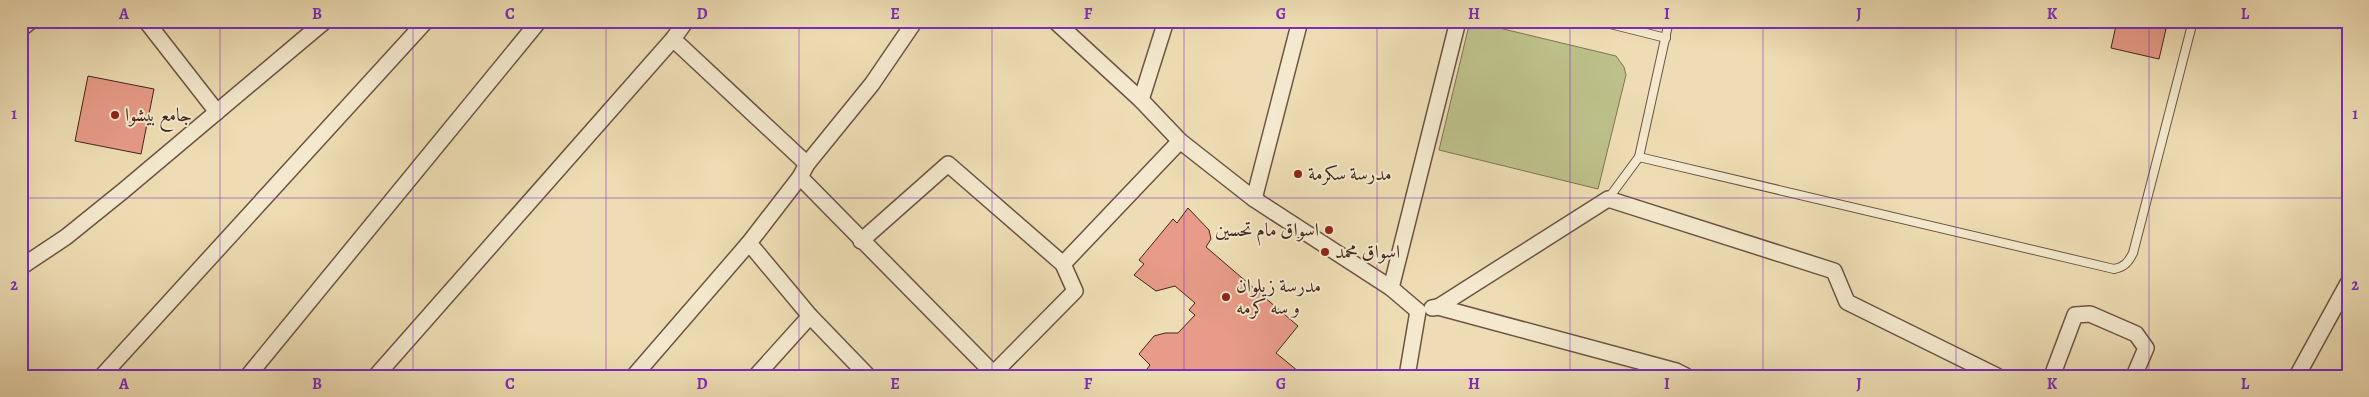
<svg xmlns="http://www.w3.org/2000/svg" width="2369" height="397" font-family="Alegreya,Amiri,serif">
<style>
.green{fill:#bdc08a;stroke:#7f7454}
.building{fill:#e79b88;stroke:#41271d}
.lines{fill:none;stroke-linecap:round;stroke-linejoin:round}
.lane-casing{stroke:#6c5443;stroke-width:10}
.street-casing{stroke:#6c5443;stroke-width:18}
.path{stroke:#41271d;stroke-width:3;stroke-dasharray:4 2.5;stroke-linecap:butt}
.lane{stroke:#f4e9ce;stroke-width:8}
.street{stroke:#f4e9ce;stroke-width:15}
.grid{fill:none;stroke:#7b2cbf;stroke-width:1;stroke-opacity:0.55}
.poi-dot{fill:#8f2418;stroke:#f4e9ce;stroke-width:2}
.labels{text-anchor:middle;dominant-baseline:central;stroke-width:4;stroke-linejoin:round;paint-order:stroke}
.poi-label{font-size:19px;fill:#41271d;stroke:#f4e9ce;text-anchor:start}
.neatline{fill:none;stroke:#7b2cbf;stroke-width:2}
.grid-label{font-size:16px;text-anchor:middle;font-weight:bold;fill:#7b2cbf}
</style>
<rect width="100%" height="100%" fill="#eeddb4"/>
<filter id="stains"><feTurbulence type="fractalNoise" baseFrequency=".004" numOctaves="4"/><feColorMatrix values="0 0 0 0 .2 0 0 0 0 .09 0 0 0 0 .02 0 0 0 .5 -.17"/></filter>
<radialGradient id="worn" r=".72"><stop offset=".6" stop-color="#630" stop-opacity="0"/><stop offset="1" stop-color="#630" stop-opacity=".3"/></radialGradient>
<path class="green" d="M 1470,21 L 1616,56 L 1624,67 L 1626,75 L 1598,189 L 1439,150 Z"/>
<g class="building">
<path d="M 2117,21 L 2134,21 L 2166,29 L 2159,59 L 2111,48 Z"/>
<path d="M 88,76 L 154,89 L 141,154 L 75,141 Z"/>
<path d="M 1188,208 L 1209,230 L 1211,239 L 1206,247 L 1298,326 L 1276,353 L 1304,376 L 1155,376 L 1147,369 L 1150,365 L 1139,354 L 1154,336 L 1165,333 L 1178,333 L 1195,315 L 1189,310 L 1195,303 L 1175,286 L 1156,291 L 1134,275 L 1144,264 L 1139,260 L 1173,219 L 1177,223 Z"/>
</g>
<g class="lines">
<g class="lane-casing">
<g id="lane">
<path d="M 1598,21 L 1666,38"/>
<path d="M 1639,157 L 2114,269 C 2124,267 2128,263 2133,253 L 2193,21"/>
<path d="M 1608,199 L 1639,157 L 1669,21"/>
</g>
</g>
<g class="street-casing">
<g id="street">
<path d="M 146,21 L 217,112"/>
<path d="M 1055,21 L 1141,100 L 1180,141 L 1254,199 L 1391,288 L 1418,311"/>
<path d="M 21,29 L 31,21"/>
<path d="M 673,39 L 807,164"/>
<path d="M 1141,100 L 1166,21"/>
<path d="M 800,177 L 996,376"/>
<path d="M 1254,199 L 1300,21"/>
<path d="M 861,241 L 948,164 L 1063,264 L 1075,291 L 993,374"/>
<path d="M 749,243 L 810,316 L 868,376"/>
<path d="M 1063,264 L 1180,141"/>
<path d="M 21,267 L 66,237 L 123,191 L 325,21"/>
<path d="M 1391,288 L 1458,21"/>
<path d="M 1438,307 L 1608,199 L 1834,271 L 1847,302 L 1997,376"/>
<path d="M 1432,308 L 1438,307 L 1676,371 L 1686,376"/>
<path d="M 102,376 L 426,21"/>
<path d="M 248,376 L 539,21"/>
<path d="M 376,376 L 673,39 L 686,21"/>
<path d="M 634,376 L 749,243 L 800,177 L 807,164 L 872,84 L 915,21"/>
<path d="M 756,376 L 810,316"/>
<path d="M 1407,376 L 1418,311"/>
<path d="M 2052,376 L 2075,315 L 2090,314 L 2136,334 L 2146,348 L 2134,376"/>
<path d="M 2297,376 L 2348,283"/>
</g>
</g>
<path class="path" d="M 2171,21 L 2180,23"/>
<use href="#lane" class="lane"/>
<use href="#street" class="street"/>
</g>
<path class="grid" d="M 220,21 L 220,376M 413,21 L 413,376M 606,21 L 606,376M 799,21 L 799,376M 992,21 L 992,376M 1184,21 L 1184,376M 1377,21 L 1377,376M 1570,21 L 1570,376M 1763,21 L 1763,376M 1956,21 L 1956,376M 2149,21 L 2149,376M 21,198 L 2348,198"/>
<g class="poi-dot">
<circle cx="115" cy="115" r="5"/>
<circle cx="1298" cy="174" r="5"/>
<circle cx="1329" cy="230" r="5"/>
<circle cx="1325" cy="252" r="5"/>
<circle cx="1226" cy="297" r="5"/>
</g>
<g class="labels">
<g class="poi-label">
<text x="125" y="115">جامع بيشوا</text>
<text x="1308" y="174">مدرسة سكرمة</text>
<text x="1319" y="230" text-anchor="end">اسواق مام تحسين</text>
<text x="1335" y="252">اسواق محمد</text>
<text x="1236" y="286">مدرسة زيلوان<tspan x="1236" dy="22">و سه كرمه</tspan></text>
</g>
</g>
<rect width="2369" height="397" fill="none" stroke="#eeddb4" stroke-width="55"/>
<rect x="28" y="28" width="2314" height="342" class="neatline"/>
<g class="grid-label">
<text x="124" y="19">A</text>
<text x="317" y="19">B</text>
<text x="510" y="19">C</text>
<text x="702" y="19">D</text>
<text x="895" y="19">E</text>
<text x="1088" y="19">F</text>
<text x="1281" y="19">G</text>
<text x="1474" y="19">H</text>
<text x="1667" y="19">I</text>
<text x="1859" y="19">J</text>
<text x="2052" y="19">K</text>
<text x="2245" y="19">L</text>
<text x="14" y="119">1</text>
<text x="2355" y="119">1</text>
<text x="14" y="290">2</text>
<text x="2355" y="290">2</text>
<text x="124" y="389">A</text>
<text x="317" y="389">B</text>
<text x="510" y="389">C</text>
<text x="702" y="389">D</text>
<text x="895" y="389">E</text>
<text x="1088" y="389">F</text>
<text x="1281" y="389">G</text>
<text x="1474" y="389">H</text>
<text x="1667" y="389">I</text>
<text x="1859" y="389">J</text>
<text x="2052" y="389">K</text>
<text x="2245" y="389">L</text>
</g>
<rect width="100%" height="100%" filter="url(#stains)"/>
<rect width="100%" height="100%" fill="url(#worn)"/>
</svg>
